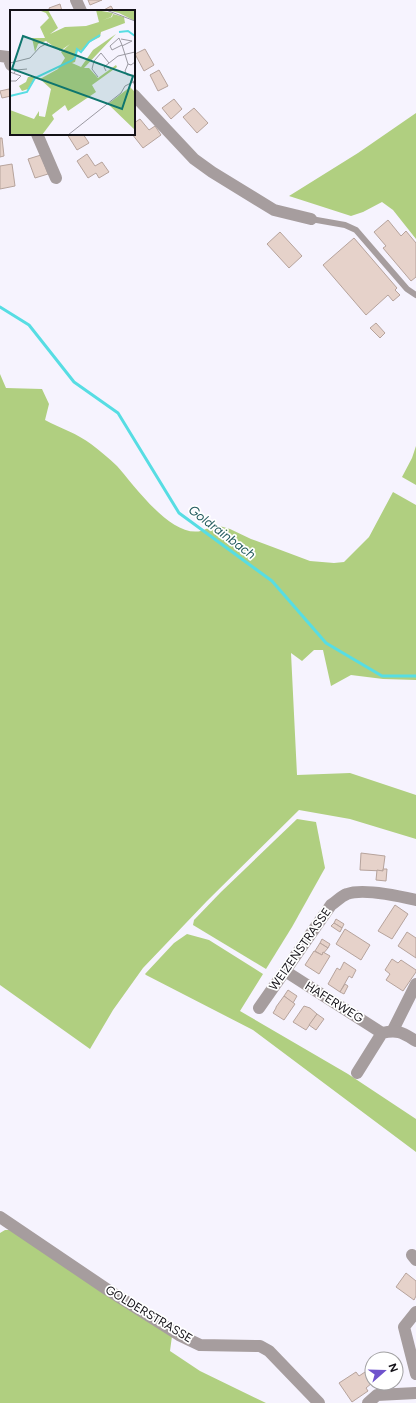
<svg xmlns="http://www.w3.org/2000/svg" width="416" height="1403" font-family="Figtree,sans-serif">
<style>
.green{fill:#b0cf80}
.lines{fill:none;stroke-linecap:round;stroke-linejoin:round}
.stream{stroke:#57dde3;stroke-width:3}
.building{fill:#e6d2ca;stroke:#b6a39c}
.lane{stroke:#a69d9e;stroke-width:6}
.street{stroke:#a69d9e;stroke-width:12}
.labels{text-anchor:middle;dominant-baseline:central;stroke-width:3.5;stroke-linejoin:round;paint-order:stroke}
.street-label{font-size:12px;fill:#131117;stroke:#fff}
.water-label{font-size:13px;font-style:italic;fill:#225a5d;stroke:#fff}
.inset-river{fill:none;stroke:#57dde3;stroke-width:2}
.inset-road{fill:none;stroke:#9b99a2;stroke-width:1}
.view{fill:#0f766e;fill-opacity:0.15;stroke:#0f766e;stroke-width:2}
.inset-edge{fill:none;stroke:#131117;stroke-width:2}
</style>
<rect width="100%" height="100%" fill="#f6f3fe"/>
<g class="green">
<path d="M 416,113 L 416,239 L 393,210 L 382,202 L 363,212 L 351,216 L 289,196 L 358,153 Z"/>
<path d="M 0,374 L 6,388 L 42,389 L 49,404 L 45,420 C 60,428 78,434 91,444 C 100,451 109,458 117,466 C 135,486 177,547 208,528 L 209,526 L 216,525 L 230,529 L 251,539 L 310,561 L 334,563 L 344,562 L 369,537 L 393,492 L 416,505 L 416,680 L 383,679 L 351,675 L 331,686 L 323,650 L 314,650 L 302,661 L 291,653 L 297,775 L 350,773 L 416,795 L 416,839 L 350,819 L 299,810 L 207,901 L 143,968 L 113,1010 L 90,1049 L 0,985 Z"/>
<path d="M 416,446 L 416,485 L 402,477 L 412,458 Z"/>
<path d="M 297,819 L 316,822 L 325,868 L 292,927 L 266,969 L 193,925 L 194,920 L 221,892 Z"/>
<path d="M 187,934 L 209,940 L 263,974 L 240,1011 L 348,1074 L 416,1119 L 416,1152 L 253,1030 L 146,975 L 145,974 L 174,943 Z"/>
<path d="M 5,1230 L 12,1230 L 172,1336 L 170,1351 L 200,1371 L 266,1403 L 0,1403 L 0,1233 Z"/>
</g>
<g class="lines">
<path class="stream" d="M 0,307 L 29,325 L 74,382 L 118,413 L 179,513 L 272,581 L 326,643 L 382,676 L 416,676"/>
</g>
<g class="building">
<path d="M 88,0 L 102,0 L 90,5 Z"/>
<path d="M 60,4 L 62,11 L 50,11 L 49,8 Z"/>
<path d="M 111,6 L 114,11 L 102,11 Z"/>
<path d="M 145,49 L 154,65 L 144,71 L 135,54 Z"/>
<path d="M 159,70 L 168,86 L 158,91 L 150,75 Z"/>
<path d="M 9,89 L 11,96 L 2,98 L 0,91 Z"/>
<path d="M 174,99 L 182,109 L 171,119 L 162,108 Z"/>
<path d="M 194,108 L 208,123 L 197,133 L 183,117 Z"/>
<path d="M 140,119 L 149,130 L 155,126 L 161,135 L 143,148 L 132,134 L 134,134 L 134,123 Z"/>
<path d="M 67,134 L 83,134 L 89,143 L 77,150 Z"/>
<path d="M 0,138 L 2,138 L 4,156 L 0,157 Z"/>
<path d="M 87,154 L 95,166 L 102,162 L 109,172 L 99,178 L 96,173 L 88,178 L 77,161 Z"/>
<path d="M 41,155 L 48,174 L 35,178 L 28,159 Z"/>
<path d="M 12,164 L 15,186 L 0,189 L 0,166 Z"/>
<path d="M 388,220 L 401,236 L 406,231 L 416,243 L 416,277 L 411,281 L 383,248 L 386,246 L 374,232 Z"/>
<path d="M 280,232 L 302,256 L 289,268 L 267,244 Z"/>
<path d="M 354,238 L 397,288 L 395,290 L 400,295 L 393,301 L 388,295 L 366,315 L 323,265 Z"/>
<path d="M 376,323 L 385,333 L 380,338 L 370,328 Z"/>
<path d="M 361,853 L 385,856 L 383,871 L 360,870 Z"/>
<path d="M 383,869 L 387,869 L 386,881 L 376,880 L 377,870 L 383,871 Z"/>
<path d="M 395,905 L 408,914 L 392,939 L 378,931 Z"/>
<path d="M 336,919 L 344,924 L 342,928 L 334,923 Z"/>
<path d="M 334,923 L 342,928 L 340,932 L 331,926 Z"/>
<path d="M 345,929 L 370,945 L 361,960 L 336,944 Z"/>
<path d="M 407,932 L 416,938 L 416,958 L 398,946 Z"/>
<path d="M 322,939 L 330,944 L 328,948 L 320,943 Z"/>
<path d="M 320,943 L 328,948 L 322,955 L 315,951 Z"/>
<path d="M 314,951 L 322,955 L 323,952 L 330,956 L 319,974 L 305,965 Z"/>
<path d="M 392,959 L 398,963 L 401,960 L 416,970 L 416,972 L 403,991 L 386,980 L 390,974 L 385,970 Z"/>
<path d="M 344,962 L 356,970 L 352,978 L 349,976 L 340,992 L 328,984 L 337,968 L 340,970 Z"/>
<path d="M 345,984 L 348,986 L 344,994 L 340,992 Z"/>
<path d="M 288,990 L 297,996 L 293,1003 L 284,996 Z"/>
<path d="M 284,996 L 295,1004 L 284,1020 L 273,1013 L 276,1008 L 276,1007 Z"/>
<path d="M 304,1006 L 310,1008 L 317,1014 L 306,1030 L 293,1022 Z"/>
<path d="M 317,1014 L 324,1019 L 316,1030 L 309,1025 Z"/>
<path d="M 406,1273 L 416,1281 L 416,1296 L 414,1300 L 396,1287 Z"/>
<path d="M 356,1372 L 359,1376 L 365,1372 L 372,1383 L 366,1388 L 368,1391 L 352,1402 L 339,1383 Z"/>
</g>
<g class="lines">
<path class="lane" d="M 311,219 L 345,225 L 356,230 L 407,289 L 416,295"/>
<g class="street">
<path d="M 76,0 L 81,11"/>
<path d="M 0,56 L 8,57 L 11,65"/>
<path d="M 134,95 L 194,159 L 212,172 L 274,210 L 311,219"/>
<path d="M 37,134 L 56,178"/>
<path d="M 285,971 L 382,1033"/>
<path d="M 259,1008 L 331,905 C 336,902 341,896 347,894 C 363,888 399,896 416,900"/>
<path d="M 393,1030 L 416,984"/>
<path d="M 357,1073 L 382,1033 C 398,1029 403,1033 416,1041"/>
<path d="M 0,1217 L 108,1290 L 179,1335 L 200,1345 L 260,1346 L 269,1351 L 319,1403"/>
<path d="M 412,1255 L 416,1260"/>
<path d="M 416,1312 L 404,1327 L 416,1374"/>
<path d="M 368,1403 L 377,1395 L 416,1393"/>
</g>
</g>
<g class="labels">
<g class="street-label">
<text transform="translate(300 949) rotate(-55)">WEIZENSTRASSE</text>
<text transform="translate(334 1002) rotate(32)">HAFERWEG</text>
<text transform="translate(149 1314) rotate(31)">GOLDERSTRASSE</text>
</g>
<g class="water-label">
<text transform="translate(222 532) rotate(37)">Goldrainbach</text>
</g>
</g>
<g transform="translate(10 10)">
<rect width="125" height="125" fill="#f6f3fe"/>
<path d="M 38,0 L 48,18 L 40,24 L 55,17 L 76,16 L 89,12 L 86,0 L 103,3 L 101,7 L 93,10 L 102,7 L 103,4 L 114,7 L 115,13 L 91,22 L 90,27 L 80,32 L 73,41 L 68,40 L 65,52 L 62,53 L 71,57 L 83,40 L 106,24 L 74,58 L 79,58 L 88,68 L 106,55 L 107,57 L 82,75 L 86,82 L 58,101 L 55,95 L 42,105 L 44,109 L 32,125 L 0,125 L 0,100 L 24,109 L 29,101 L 29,106 L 35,107 L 41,79 L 30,69 L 48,59 L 55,48 L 51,42 L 60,34 L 50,41 L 36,31 L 28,34 L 25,42 L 22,28 L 35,28 L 30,17 L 39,8 L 36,3 L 31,1 ZM 97,0 L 125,0 L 125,11 L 109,3 ZM 18,67 L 25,67 L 18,79 L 12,81 L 9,76 L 16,72 ZM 120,77 L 125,82 L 125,120 L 98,94 Z" fill="#b0cf80"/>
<path class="inset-river" d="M 109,22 L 118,21 L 125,26M 0,86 L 17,82 L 25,68 L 61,51 L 65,48 L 67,39 L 71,42 L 79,32 L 90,25"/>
<path class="inset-road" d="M 96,0 L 125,11M 111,29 L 122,31 L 112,36M 112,35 L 109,28 L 100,36 L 102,40 L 112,35 L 118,54 L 121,55 L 125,52M 0,53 L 20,48 L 30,37 L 38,33M 118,54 L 115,61 L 117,65 L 123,65M 96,61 L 94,57 L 108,46 L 125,42M 0,62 L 11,66 L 6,71 L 0,71M 4,63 L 6,60 L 17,59M 125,63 L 122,69 L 125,76M 88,67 L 82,59 L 84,51 L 91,43 L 99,53M 58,125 L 111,83 L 115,76 L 125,71"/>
<path class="view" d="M 13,26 L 123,66 L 112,99 L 2,59 Z"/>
<rect width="125" height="125" class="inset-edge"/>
</g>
<g transform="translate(384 1371) rotate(70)"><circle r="19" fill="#ffffff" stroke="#a1a0a2"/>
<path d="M0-3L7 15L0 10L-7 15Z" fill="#6f53cc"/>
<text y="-6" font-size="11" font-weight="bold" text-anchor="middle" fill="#131117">N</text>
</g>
</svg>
